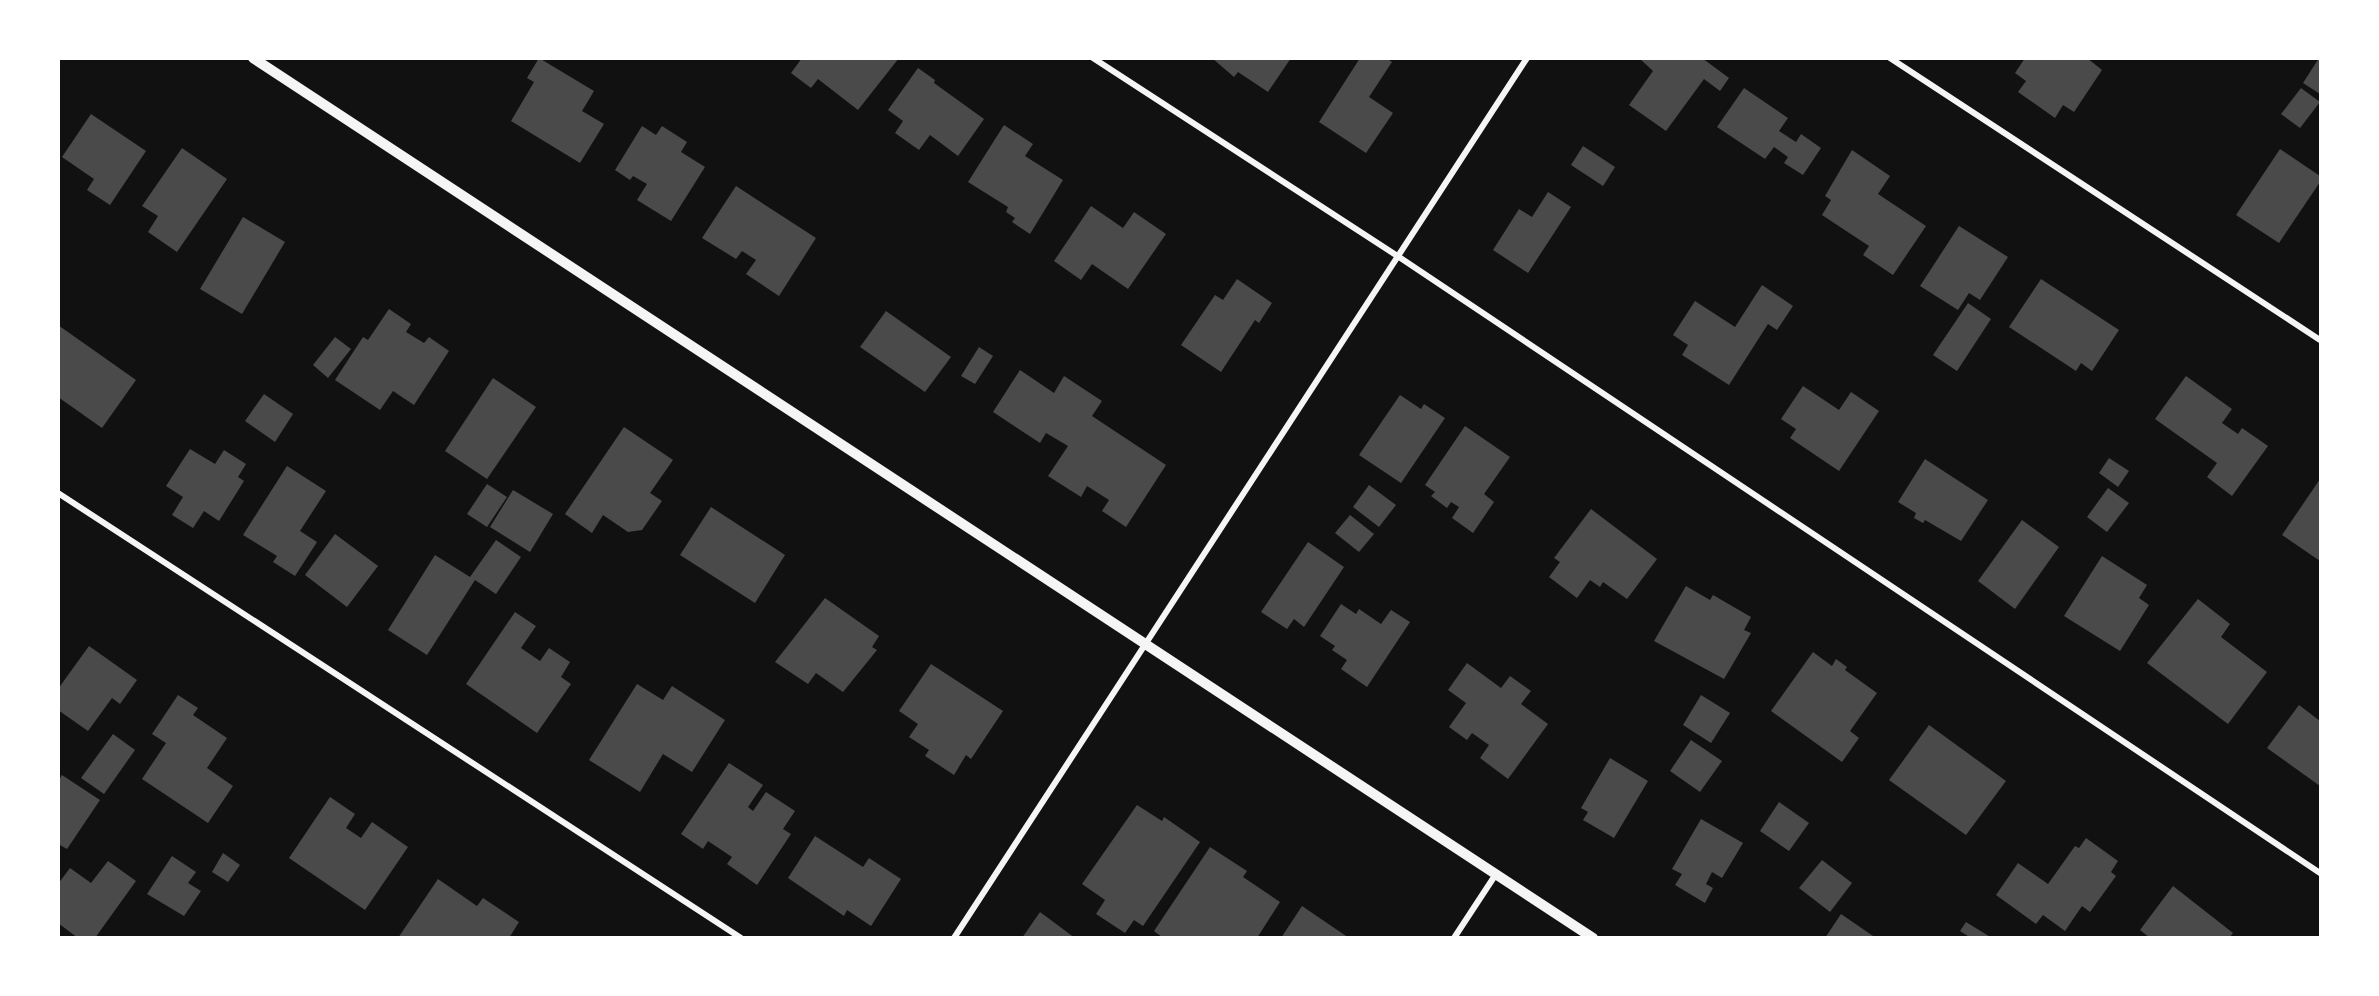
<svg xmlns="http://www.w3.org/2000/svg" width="2379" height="996" font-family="Montserrat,sans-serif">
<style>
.building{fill:#4a4a4a}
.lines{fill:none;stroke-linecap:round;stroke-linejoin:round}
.minor{stroke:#f5f5f5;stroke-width:6}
.tertiary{stroke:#f5f5f5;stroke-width:10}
</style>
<rect width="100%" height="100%" fill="#111"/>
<g class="building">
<path d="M 539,58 L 594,91 L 582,111 L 604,124 L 580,163 L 511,121 L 534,82 L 527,78 Z"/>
<path d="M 802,58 L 899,58 L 858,110 L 818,79 L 811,88 L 791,73 Z"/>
<path d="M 1212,58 L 1291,58 L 1268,92 L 1238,72 L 1234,77 Z"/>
<path d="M 1360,58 L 1386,58 L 1392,62 L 1369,97 L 1393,113 L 1366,153 L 1319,122 Z"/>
<path d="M 1639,58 L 1702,58 L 1729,78 L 1720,91 L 1704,79 L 1666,131 L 1629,105 L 1653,71 Z"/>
<path d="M 2025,58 L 2087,58 L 2102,70 L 2074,112 L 2063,105 L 2055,118 L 2018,92 L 2026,81 L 2015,73 Z"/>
<path d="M 2319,58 L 2320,58 L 2320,94 L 2303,83 Z"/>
<path d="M 918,68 L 935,80 L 934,83 L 984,119 L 958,156 L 930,135 L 919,150 L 895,133 L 903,121 L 888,110 Z"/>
<path d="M 1744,88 L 1788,118 L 1779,131 L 1796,142 L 1801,134 L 1821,148 L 1803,175 L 1784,163 L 1788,157 L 1774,147 L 1765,159 L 1717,127 Z"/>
<path d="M 2301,88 L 2320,102 L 2300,128 L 2281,114 Z"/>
<path d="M 91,114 L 146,151 L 110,205 L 87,190 L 94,179 L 62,157 Z"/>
<path d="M 1004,125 L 1033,144 L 1025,156 L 1063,180 L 1030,234 L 1012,222 L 1015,218 L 1006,212 L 1008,207 L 968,182 Z"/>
<path d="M 642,126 L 656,135 L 662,126 L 687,142 L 681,152 L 705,167 L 671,221 L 637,200 L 647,184 L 633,176 L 630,180 L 615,170 Z"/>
<path d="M 1583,146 L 1615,167 L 1603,186 L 1571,165 Z"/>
<path d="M 182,148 L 227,179 L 177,252 L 148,232 L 158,216 L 142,206 Z"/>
<path d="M 2280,149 L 2320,176 L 2320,182 L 2279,243 L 2236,215 Z"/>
<path d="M 1852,150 L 1890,176 L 1878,194 L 1926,226 L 1893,275 L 1863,255 L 1869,246 L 1822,215 L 1831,200 L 1825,196 Z"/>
<path d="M 736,186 L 816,238 L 779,296 L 746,274 L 756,260 L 742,251 L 736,259 L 702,238 Z"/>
<path d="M 1548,192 L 1571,207 L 1528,273 L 1493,250 L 1519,209 L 1532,217 Z"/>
<path d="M 1091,206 L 1123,228 L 1134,212 L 1166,234 L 1128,289 L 1092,264 L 1081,280 L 1054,261 Z"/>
<path d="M 243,217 L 285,242 L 242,314 L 200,289 Z"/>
<path d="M 1959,226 L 2008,257 L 1980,300 L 1969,293 L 1958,310 L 1920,286 Z"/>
<path d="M 1237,279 L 1272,303 L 1259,323 L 1255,320 L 1221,372 L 1181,345 L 1215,295 L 1223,300 Z"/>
<path d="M 2041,279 L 2119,330 L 2092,371 L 2081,363 L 2076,371 L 2009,327 Z"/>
<path d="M 1762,285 L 1793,306 L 1777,330 L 1768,324 L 1729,385 L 1682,355 L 1688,345 L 1673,335 L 1695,301 L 1735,327 Z"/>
<path d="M 1968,303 L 1991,319 L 1957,371 L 1933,355 Z"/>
<path d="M 389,309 L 411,324 L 406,332 L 424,343 L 429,337 L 449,351 L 414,405 L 393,391 L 380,410 L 335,380 L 363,337 L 368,340 Z"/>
<path d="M 886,311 L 951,357 L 925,392 L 860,347 Z"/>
<path d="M 58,325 L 136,380 L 102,428 L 58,397 Z"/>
<path d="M 335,337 L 351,349 L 328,378 L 313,365 Z"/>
<path d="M 979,347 L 993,356 L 975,384 L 961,376 Z"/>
<path d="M 1020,370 L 1054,393 L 1064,376 L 1102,401 L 1092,416 L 1166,465 L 1126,527 L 1102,511 L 1109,500 L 1087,486 L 1081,497 L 1048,476 L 1068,446 L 1046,433 L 1040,443 L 993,412 Z"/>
<path d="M 2186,376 L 2232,409 L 2222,423 L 2238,434 L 2242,428 L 2268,446 L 2232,496 L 2207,477 L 2217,463 L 2155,419 Z"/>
<path d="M 493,378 L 536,407 L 487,479 L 445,451 Z"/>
<path d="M 1803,386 L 1839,410 L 1851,392 L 1879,411 L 1839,471 L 1790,438 L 1796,429 L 1781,419 Z"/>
<path d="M 264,394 L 293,414 L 275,442 L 245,421 Z"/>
<path d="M 1400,395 L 1421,409 L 1424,404 L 1445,418 L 1401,483 L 1359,455 Z"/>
<path d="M 1465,426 L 1510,457 L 1484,494 L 1494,502 L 1473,533 L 1452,518 L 1459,507 L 1451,502 L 1447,508 L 1431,496 L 1435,492 L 1425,485 Z"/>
<path d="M 624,427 L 673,460 L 650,493 L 662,501 L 642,530 L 628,532 L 603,515 L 592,533 L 565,514 Z"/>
<path d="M 190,449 L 215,464 L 224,450 L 246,464 L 238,477 L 244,481 L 219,521 L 204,511 L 193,528 L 172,515 L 183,497 L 166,486 Z"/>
<path d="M 2109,458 L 2129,471 L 2118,487 L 2099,473 Z"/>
<path d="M 1925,459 L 1988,500 L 1961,541 L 1925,520 L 1923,523 L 1914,518 L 1916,513 L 1898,502 Z"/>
<path d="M 287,466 L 326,491 L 300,531 L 317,542 L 295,576 L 273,562 L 277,556 L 243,535 Z"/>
<path d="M 2320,479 L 2320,561 L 2282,535 Z"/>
<path d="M 487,484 L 507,497 L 487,527 L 467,514 Z"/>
<path d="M 1369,485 L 1396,505 L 1379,527 L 1353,507 Z"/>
<path d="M 2108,488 L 2129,503 L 2107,532 L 2087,517 Z"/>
<path d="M 513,490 L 553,514 L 530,552 L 490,527 Z"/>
<path d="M 711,507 L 785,555 L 755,603 L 680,555 Z"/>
<path d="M 1591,509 L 1657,559 L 1627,599 L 1603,582 L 1600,587 L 1590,580 L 1577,598 L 1549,577 L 1560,562 L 1554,558 Z"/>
<path d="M 1350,515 L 1374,534 L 1359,552 L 1335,533 Z"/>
<path d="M 2022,520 L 2059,547 L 2015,609 L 1978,581 Z"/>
<path d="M 335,534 L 378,566 L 347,607 L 305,575 Z"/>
<path d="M 496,540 L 521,557 L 496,594 L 475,580 L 427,655 L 388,630 L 435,555 L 470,577 Z"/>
<path d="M 1308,542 L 1344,567 L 1304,627 L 1294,619 L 1287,629 L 1261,612 Z"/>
<path d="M 2102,556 L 2147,585 L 2139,598 L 2149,605 L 2120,651 L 2064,616 Z"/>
<path d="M 1686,586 L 1710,600 L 1713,595 L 1751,617 L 1744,630 L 1751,633 L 1724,679 L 1654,641 Z"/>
<path d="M 825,598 L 879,636 L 872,647 L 877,650 L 843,692 L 816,673 L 808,684 L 775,662 Z"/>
<path d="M 2198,599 L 2230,624 L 2221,637 L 2267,672 L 2228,724 L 2147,663 Z"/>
<path d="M 1341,604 L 1356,614 L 1359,609 L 1381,624 L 1391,610 L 1410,622 L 1367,687 L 1341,669 L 1347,660 L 1332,650 L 1335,646 L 1320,636 Z"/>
<path d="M 515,612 L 536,626 L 521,648 L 540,661 L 549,648 L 570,662 L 561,677 L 571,684 L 537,733 L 466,684 Z"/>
<path d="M 89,646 L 137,680 L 120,704 L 112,698 L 88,731 L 58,710 L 58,689 Z"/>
<path d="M 1813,652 L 1832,666 L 1836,659 L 1847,667 L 1845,670 L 1877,693 L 1850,731 L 1859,738 L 1842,762 L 1771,711 Z"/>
<path d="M 1467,663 L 1501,688 L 1510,676 L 1531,691 L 1521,704 L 1548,724 L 1508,779 L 1480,758 L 1489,745 L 1472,733 L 1467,740 L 1449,727 L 1466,703 L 1448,690 Z"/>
<path d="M 931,664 L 1003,711 L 971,759 L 966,755 L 954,775 L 925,756 L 929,750 L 909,737 L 918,724 L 899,711 Z"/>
<path d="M 637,684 L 663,700 L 672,686 L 725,720 L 692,772 L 663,754 L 640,792 L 589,760 Z"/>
<path d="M 178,695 L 198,708 L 193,715 L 227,738 L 207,768 L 233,786 L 208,823 L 142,779 L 166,743 L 152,734 Z"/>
<path d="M 1701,695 L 1730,713 L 1711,743 L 1683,725 Z"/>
<path d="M 2299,705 L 2320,721 L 2320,786 L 2267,748 Z"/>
<path d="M 1929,725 L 2006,781 L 1966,835 L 1889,780 Z"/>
<path d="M 113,734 L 135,750 L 104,794 L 81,778 Z"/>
<path d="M 1691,740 L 1722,761 L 1700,792 L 1670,771 Z"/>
<path d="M 1610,758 L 1648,781 L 1614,838 L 1583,820 L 1588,812 L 1581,808 Z"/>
<path d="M 729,763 L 763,785 L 748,807 L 753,811 L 766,792 L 795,811 L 783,829 L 791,834 L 757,885 L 727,864 L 732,857 L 708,841 L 703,849 L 681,834 Z"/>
<path d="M 62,775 L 100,800 L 67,849 L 58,844 L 58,781 Z"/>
<path d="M 330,797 L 355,814 L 346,828 L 361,838 L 372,822 L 408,847 L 365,910 L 289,858 Z"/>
<path d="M 1779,802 L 1809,823 L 1789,851 L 1760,831 Z"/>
<path d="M 1137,805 L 1162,821 L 1164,817 L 1200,842 L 1143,926 L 1134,920 L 1125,933 L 1096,914 L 1105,900 L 1082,884 Z"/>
<path d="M 1701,819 L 1743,843 L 1722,878 L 1712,872 L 1706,884 L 1713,888 L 1705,903 L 1675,885 L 1682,874 L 1672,869 Z"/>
<path d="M 815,836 L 863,867 L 869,858 L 901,879 L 871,926 L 847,910 L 844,916 L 788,878 Z"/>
<path d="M 2086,838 L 2118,861 L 2111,872 L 2116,876 L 2090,912 L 2082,906 L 2065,931 L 2043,915 L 2036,924 L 1996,895 L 2018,863 L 2048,884 L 2075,846 L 2079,848 Z"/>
<path d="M 1210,847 L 1247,871 L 1243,877 L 1280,902 L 1257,938 L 1163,938 L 1154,931 Z"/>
<path d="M 223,853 L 240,865 L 228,882 L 212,872 Z"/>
<path d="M 172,856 L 196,872 L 188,883 L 201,891 L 184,916 L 147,894 Z"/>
<path d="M 1822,860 L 1852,883 L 1830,912 L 1799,888 Z"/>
<path d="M 108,861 L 136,881 L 95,938 L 78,938 L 58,923 L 58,884 L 70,868 L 91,883 Z"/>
<path d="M 438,879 L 477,906 L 483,898 L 519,922 L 509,938 L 398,938 Z"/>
<path d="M 2173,886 L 2233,933 L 2229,938 L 2150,938 L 2140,930 Z"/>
<path d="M 1302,906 L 1349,938 L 1281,938 Z"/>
<path d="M 1040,912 L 1075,938 L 1022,938 Z"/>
<path d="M 1841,914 L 1876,938 L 1825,938 Z"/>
<path d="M 1966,922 L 1992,938 L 1971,938 L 1960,931 Z"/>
</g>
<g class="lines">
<g class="minor">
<path d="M 1093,58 L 1399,257 L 2320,873"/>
<path d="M 1890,58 L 2320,340"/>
<path d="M 58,493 L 741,938"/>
<path d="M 954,938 L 1527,58"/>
<path d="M 1454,938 L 1496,874"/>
</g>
<path class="tertiary" d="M 253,58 L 1593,938"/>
</g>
<rect width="2379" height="996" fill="none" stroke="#ffffff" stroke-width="120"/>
</svg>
